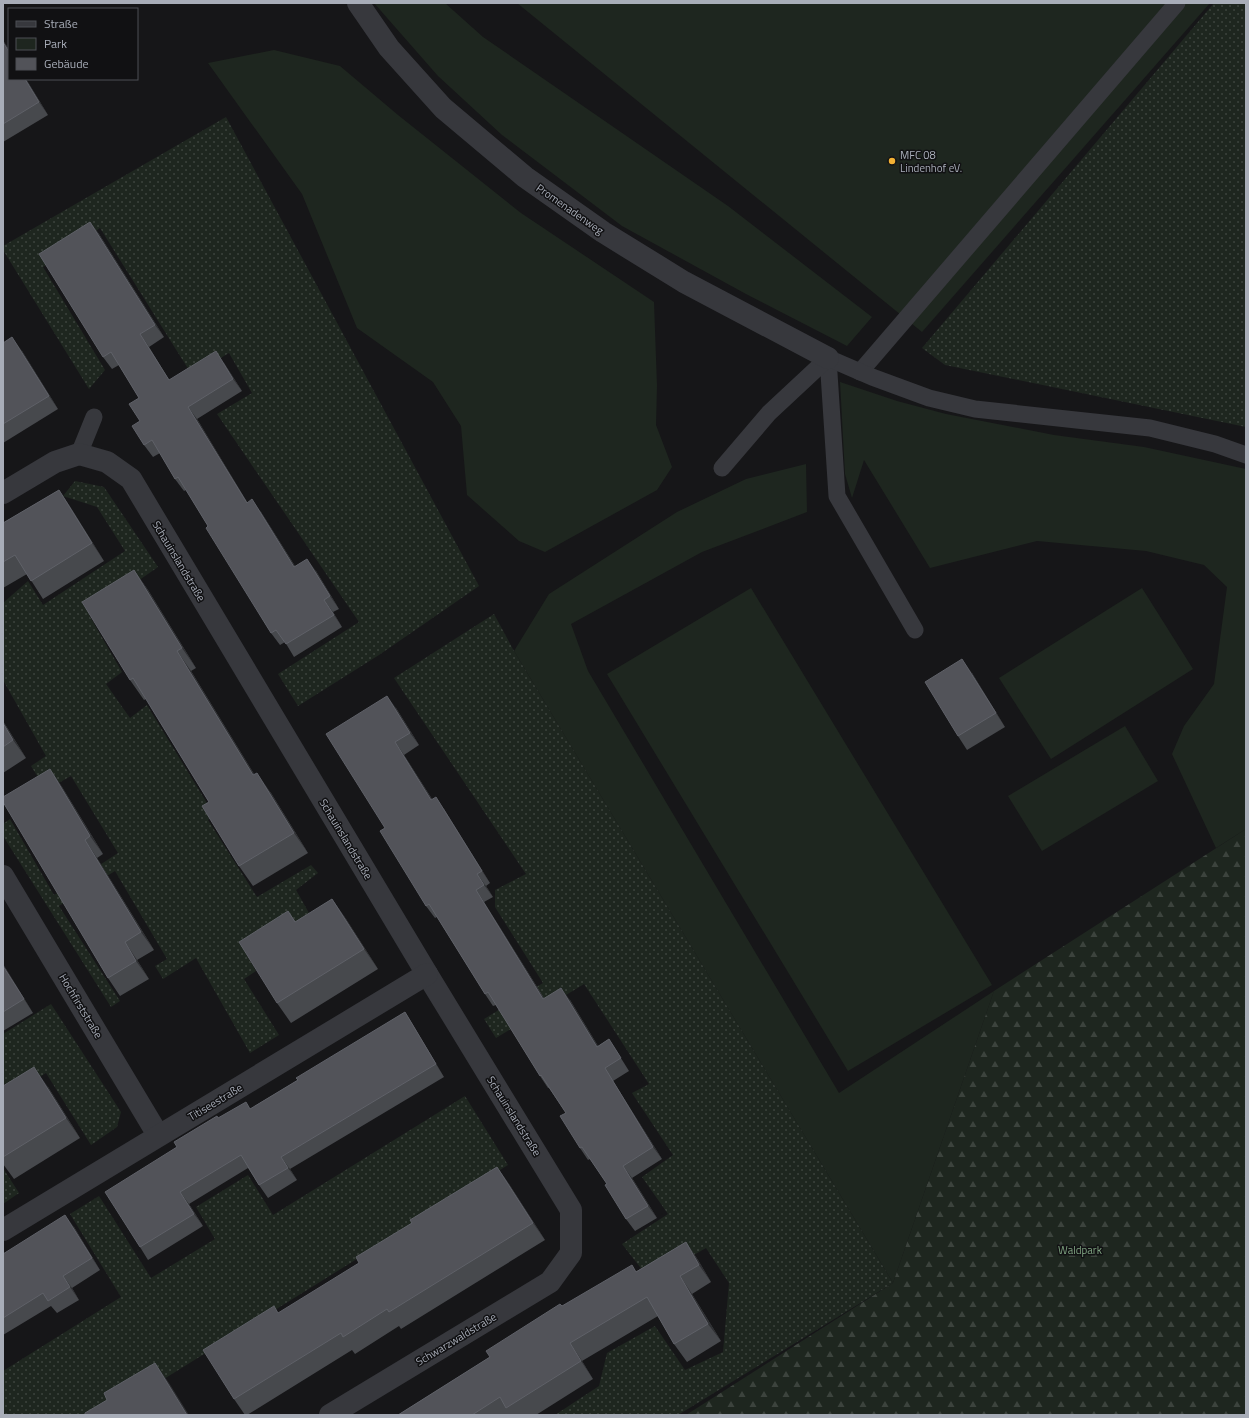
<svg xmlns="http://www.w3.org/2000/svg" width="1249" height="1418" font-family="'Titillium Web',sans-serif">
<style>
.green{fill:#1e261f}
.forest{fill:url(#forest-firs)}
.garden{fill:url(#garden-dots)}
.lines{fill:none;stroke-linecap:round;stroke-linejoin:round}
.lane{stroke:#37383d;stroke-width:17}
.street{stroke:#37383d;stroke-width:22}
.wall{fill:#47494d}
.shaded-wall{fill:#2f3033}
.building{fill:#525359;stroke:#5f6168}
.poi-dot{fill:#f2b134;stroke:#111113;stroke-width:1.5}
.labels{text-anchor:middle;dominant-baseline:central;stroke-width:3;stroke-linejoin:round;paint-order:stroke}
.poi-label{font-size:11px;fill:#a8adb8;stroke:#111113;text-anchor:start}
.street-label{font-size:11px;fill:#a8adb8;stroke:#111113}
.park-label{font-size:11px;fill:#7fa381;stroke:#111113}
</style>
<defs>
<pattern id="forest-firs" width="22" height="20" patternUnits="userSpaceOnUse"><rect width="22" height="20" fill="#1e261f"/><path d="M5 1l3.5 6h-7zM16 11l3.5 6h-7z" fill="#3c433d"/></pattern>
<pattern id="garden-dots" width="8" height="8" patternUnits="userSpaceOnUse"><rect width="8" height="8" fill="#1e261f"/><path d="M2 2h.1M6 6h.1" fill="none" stroke="#3c433d" stroke-width="1.8" stroke-linecap="round"/></pattern>
</defs>
<rect width="100%" height="100%" fill="#161618"/>
<g class="green">
<path d="M 374,3 L 445,3 L 483,37 L 728,206 L 872,317 L 847,346 L 746,294 L 622,226 L 502,135 L 438,76 Z"/>
<path d="M 517,3 L 1210,3 L 922,332 Z"/>
<path d="M 274,50 L 340,66 L 398,115 L 521,213 L 654,302 L 657,386 L 656,425 L 672,467 L 657,490 L 545,552 L 519,541 L 467,495 L 461,426 L 433,382 L 357,328 L 302,194 L 208,63 Z"/>
<path d="M 840,382 L 897,401 L 946,414 L 1054,435 L 1144,447 L 1246,469 L 1246,829 L 1216,848 L 1172,754 L 1184,726 L 1214,684 L 1227,587 L 1204,565 L 1146,551 L 1037,541 L 930,568 L 864,460 L 852,498 L 845,474 Z"/>
<path d="M 806,464 L 807,512 L 702,552 L 571,624 L 588,671 L 839,1093 L 994,991 L 893,1283 L 514,651 L 549,594 L 677,512 L 746,479 Z"/>
<path d="M 751,588 L 992,985 L 848,1071 L 607,674 Z"/>
<path d="M 1142,588 L 1193,669 L 1051,759 L 999,678 Z"/>
<path d="M 1125,726 L 1158,781 L 1042,851 L 1008,796 Z"/>
</g>
<path class="forest" d="M 1246,829 L 1246,1415 L 686,1415 L 893,1283 L 994,991 Z"/>
<g class="garden">
<path d="M 1214,3 L 1246,3 L 1246,427 L 945,365 L 922,348 Z"/>
<path d="M 226,117 L 479,586 L 379,655 L 298,706 L 278,674 L 359,622 L 217,414 L 252,393 L 229,353 L 192,375 L 100,228 L 43,267 L 105,370 L 89,389 L 3,250 L 3,246 Z"/>
<path d="M 75,481 L 104,487 L 158,567 L 89,615 L 122,672 L 106,684 L 130,718 L 147,705 L 207,803 L 241,798 L 208,820 L 257,897 L 311,865 L 318,873 L 296,890 L 309,913 L 246,954 L 256,971 L 244,979 L 279,1035 L 250,1053 L 196,958 L 163,979 L 155,966 L 167,959 L 115,871 L 59,906 L 120,1001 L 111,1007 L 3,836 L 3,824 L 10,819 L 54,895 L 118,853 L 71,776 L 46,790 L 31,766 L 46,756 L 3,680 L 3,603 L 28,581 L 43,605 L 125,551 L 97,507 L 63,496 Z"/>
<path d="M 494,614 L 514,651 L 893,1283 L 678,1415 L 555,1415 L 599,1386 L 607,1353 L 655,1326 L 685,1370 L 723,1352 L 729,1283 L 706,1248 L 650,1280 L 622,1244 L 668,1214 L 642,1177 L 673,1155 L 632,1093 L 649,1084 L 584,984 L 496,1038 L 484,1019 L 543,983 L 495,907 L 495,890 L 526,874 L 394,678 Z"/>
<path d="M 51,1004 L 121,1112 L 117,1127 L 91,1145 L 46,1073 L 12,1094 L 3,1082 L 3,1034 Z"/>
<path d="M 465,1096 L 508,1165 L 106,1415 L 3,1415 L 3,1371 L 121,1297 L 70,1214 L 99,1196 L 151,1278 L 215,1239 L 196,1207 L 248,1175 L 273,1215 Z"/>
<path d="M 3,1168 L 19,1193 L 3,1204 Z"/>
</g>
<g class="lines">
<g class="lane">
<path d="M 828,358 L 837,496 L 915,630"/>
<path d="M 860,372 L 1177,3"/>
<path d="M 79,454 L 94,417"/>
<path d="M 722,468 L 769,413 L 828,358 L 872,377 L 929,398 L 975,409 L 1150,428 L 1215,444 L 1246,455"/>
</g>
<g class="street">
<path d="M 358,3 L 389,48 L 443,108 L 525,177 L 603,232 L 684,282 L 828,358"/>
<path d="M 3,493 L 55,462 L 79,454 L 107,462 L 131,479 L 427,974 L 571,1210 L 571,1253 L 550,1282 L 330,1415"/>
<path d="M 3,876 L 158,1135"/>
<path d="M 3,1230 L 427,974"/>
</g>
</g>
<g class="wall">
<path d="M 3,40 L 9,50 L 9,79 L 26,79 L 48,115 L 3,142 Z"/>
<path d="M 90,222 L 99,234 L 164,337 L 149,347 L 169,380 L 224,363 L 242,391 L 197,419 L 247,502 L 261,512 L 295,566 L 316,571 L 339,609 L 333,612 L 342,627 L 294,657 L 285,642 L 280,645 L 271,633 L 208,526 L 186,490 L 184,491 L 175,479 L 160,453 L 153,457 L 144,445 L 140,421 L 139,398 L 119,365 L 112,369 L 103,357 Z"/>
<path d="M 3,343 L 22,351 L 58,409 L 3,443 Z"/>
<path d="M 59,490 L 71,508 L 104,561 L 43,599 L 27,574 L 3,588 L 3,523 Z"/>
<path d="M 134,570 L 148,590 L 196,668 L 191,671 L 254,774 L 271,793 L 308,853 L 253,886 L 239,866 L 209,802 L 146,699 L 144,700 L 130,680 Z"/>
<path d="M 972,673 L 1005,727 L 967,750 L 958,736 Z"/>
<path d="M 396,708 L 419,745 L 404,755 L 432,799 L 444,809 L 490,883 L 486,886 L 493,897 L 484,902 L 544,998 L 570,1000 L 598,1046 L 609,1039 L 629,1071 L 613,1081 L 662,1159 L 632,1178 L 657,1218 L 635,1231 L 626,1219 L 607,1184 L 590,1159 L 588,1160 L 580,1148 L 566,1113 L 549,1088 L 548,1088 L 540,1076 L 496,1005 L 493,1006 L 485,994 L 437,917 L 435,918 L 426,906 L 385,828 Z"/>
<path d="M 3,721 L 26,758 L 3,773 Z"/>
<path d="M 50,769 L 62,787 L 103,854 L 97,858 L 154,950 L 137,960 L 149,979 L 120,996 L 108,978 Z"/>
<path d="M 332,899 L 346,919 L 378,969 L 291,1023 L 277,1003 L 288,911 L 296,922 Z"/>
<path d="M 3,964 L 33,1013 L 3,1031 Z"/>
<path d="M 405,1012 L 413,1025 L 444,1077 L 290,1169 L 297,1180 L 268,1198 L 259,1185 L 248,1168 L 189,1204 L 203,1226 L 148,1260 L 140,1247 L 177,1147 L 218,1118 L 250,1109 L 298,1080 Z"/>
<path d="M 3,1086 L 48,1087 L 80,1138 L 14,1179 L 3,1164 Z"/>
<path d="M 497,1167 L 509,1184 L 545,1240 L 401,1329 L 399,1326 L 355,1354 L 352,1350 L 247,1415 L 245,1415 L 234,1399 L 359,1263 L 412,1223 Z"/>
<path d="M 74,1227 L 100,1270 L 72,1288 L 79,1300 L 57,1313 L 51,1306 L 3,1335 L 3,1254 Z"/>
<path d="M 686,1242 L 698,1260 L 711,1282 L 692,1294 L 721,1341 L 687,1362 L 674,1344 L 658,1316 L 582,1361 L 593,1379 L 536,1415 L 398,1415 L 490,1357 L 562,1306 L 637,1271 Z"/>
</g>
<g class="shaded-wall">
<path d="M 3,40 L 9,50 L 9,52 L 3,42 Z"/>
<path d="M 25,79 L 26,79 L 48,115 L 39,102 Z"/>
<path d="M 90,222 L 99,234 L 164,337 L 155,325 Z"/>
<path d="M 140,334 L 149,347 L 177,393 L 169,380 Z"/>
<path d="M 12,337 L 22,351 L 58,409 L 49,396 Z"/>
<path d="M 216,351 L 224,363 L 242,391 L 233,379 Z"/>
<path d="M 188,407 L 197,419 L 255,515 L 247,503 Z"/>
<path d="M 59,490 L 71,508 L 104,561 L 92,543 Z"/>
<path d="M 252,499 L 261,512 L 303,579 L 294,567 Z"/>
<path d="M 307,559 L 316,571 L 339,609 L 330,596 Z"/>
<path d="M 134,570 L 148,590 L 196,668 L 182,648 Z"/>
<path d="M 324,600 L 333,612 L 342,627 Z"/>
<path d="M 177,651 L 191,671 L 267,795 L 253,775 Z"/>
<path d="M 962,659 L 972,673 L 1005,727 L 996,713 Z"/>
<path d="M 387,696 L 396,708 L 419,745 L 410,733 Z"/>
<path d="M 3,721 L 26,758 L 13,740 L 3,723 Z"/>
<path d="M 395,742 L 404,755 L 440,812 L 431,800 Z"/>
<path d="M 50,769 L 62,787 L 103,854 L 90,836 Z"/>
<path d="M 257,773 L 271,793 L 308,853 L 294,833 Z"/>
<path d="M 436,797 L 444,809 L 490,883 L 482,871 Z"/>
<path d="M 85,840 L 97,858 L 154,950 L 141,932 Z"/>
<path d="M 477,874 L 486,886 L 493,897 L 484,885 Z"/>
<path d="M 476,890 L 484,902 L 552,1011 L 543,999 Z"/>
<path d="M 332,899 L 346,919 L 378,969 L 364,949 Z"/>
<path d="M 125,942 L 137,960 L 149,979 L 136,961 Z"/>
<path d="M 3,964 L 33,1013 L 24,999 L 3,966 Z"/>
<path d="M 561,988 L 570,1000 L 606,1059 L 597,1047 Z"/>
<path d="M 405,1012 L 413,1025 L 444,1077 L 436,1064 Z"/>
<path d="M 34,1067 L 48,1087 L 80,1138 L 66,1118 Z"/>
<path d="M 605,1068 L 613,1081 L 662,1159 L 653,1147 Z"/>
<path d="M 281,1157 L 290,1169 L 297,1180 L 288,1168 Z"/>
<path d="M 623,1166 L 632,1178 L 657,1218 L 648,1206 Z"/>
<path d="M 497,1167 L 509,1184 L 545,1240 L 533,1223 Z"/>
<path d="M 180,1192 L 189,1204 L 203,1226 L 194,1214 Z"/>
<path d="M 65,1215 L 74,1227 L 100,1270 L 92,1258 Z"/>
<path d="M 686,1242 L 698,1260 L 711,1282 L 699,1265 Z"/>
<path d="M 63,1276 L 72,1288 L 79,1300 L 70,1287 Z"/>
<path d="M 680,1276 L 692,1294 L 721,1341 L 708,1324 Z"/>
<path d="M 570,1343 L 582,1361 L 593,1379 L 581,1361 Z"/>
<path d="M 155,1363 L 169,1383 L 189,1415 L 187,1415 Z"/>
</g>
<g class="building">
<path d="M 3,42 L 9,52 L 9,79 L 25,79 L 39,102 L 3,124 Z"/>
<path d="M 90,222 L 155,325 L 140,334 L 169,380 L 216,351 L 233,379 L 188,407 L 247,503 L 252,499 L 294,567 L 307,559 L 330,596 L 324,600 L 334,615 L 286,644 L 276,630 L 271,633 L 206,528 L 208,526 L 178,477 L 175,479 L 152,440 L 144,445 L 132,426 L 140,421 L 129,404 L 139,398 L 111,352 L 103,357 L 39,254 Z"/>
<path d="M 12,337 L 49,396 L 3,424 L 3,343 Z"/>
<path d="M 59,490 L 92,543 L 31,581 L 15,555 L 3,562 L 3,523 Z"/>
<path d="M 134,570 L 182,648 L 177,651 L 253,775 L 257,773 L 294,833 L 239,866 L 202,806 L 209,802 L 133,678 L 130,680 L 82,602 Z"/>
<path d="M 962,659 L 996,713 L 958,736 L 925,682 Z"/>
<path d="M 387,696 L 410,733 L 395,742 L 431,800 L 436,797 L 482,871 L 477,874 L 484,885 L 476,890 L 543,999 L 561,988 L 597,1047 L 609,1039 L 621,1058 L 605,1068 L 653,1147 L 623,1166 L 648,1206 L 626,1219 L 605,1185 L 607,1184 L 582,1147 L 580,1148 L 560,1116 L 566,1113 L 541,1075 L 540,1076 L 488,992 L 485,994 L 429,904 L 426,906 L 380,831 L 385,828 L 326,734 Z"/>
<path d="M 3,723 L 13,740 L 3,747 Z"/>
<path d="M 50,769 L 90,836 L 85,840 L 141,932 L 125,942 L 136,961 L 108,978 L 3,802 L 3,797 Z"/>
<path d="M 332,899 L 364,949 L 277,1003 L 239,942 L 288,911 L 295,922 Z"/>
<path d="M 3,966 L 24,999 L 3,1012 Z"/>
<path d="M 405,1012 L 436,1064 L 281,1157 L 288,1168 L 259,1185 L 241,1155 L 180,1192 L 194,1214 L 140,1247 L 105,1192 L 177,1147 L 174,1142 L 217,1116 L 218,1118 L 246,1102 L 250,1109 L 298,1080 L 296,1078 Z"/>
<path d="M 34,1067 L 66,1118 L 3,1157 L 3,1086 Z"/>
<path d="M 497,1167 L 533,1223 L 389,1312 L 387,1309 L 343,1337 L 341,1333 L 234,1399 L 203,1350 L 274,1306 L 278,1313 L 359,1263 L 356,1257 L 412,1223 L 410,1220 Z"/>
<path d="M 65,1215 L 92,1258 L 63,1276 L 70,1287 L 48,1301 L 43,1293 L 3,1318 L 3,1254 Z"/>
<path d="M 686,1242 L 699,1265 L 680,1276 L 708,1324 L 674,1344 L 647,1297 L 570,1343 L 581,1361 L 506,1408 L 500,1397 L 472,1415 L 398,1415 L 490,1357 L 486,1351 L 560,1304 L 562,1306 L 632,1265 L 636,1272 Z"/>
<path d="M 155,1363 L 187,1415 L 85,1415 L 85,1413 L 107,1400 L 104,1393 Z"/>
</g>
<circle class="poi-dot" cx="892" cy="161" r="4"/>
<g class="labels">
<g class="poi-label">
<text x="900" y="155">MFC 08<tspan x="900" dy="13">Lindenhof eV.</tspan></text>
</g>
<g class="street-label">
<text transform="translate(570 209) rotate(35)">Promenadenweg</text>
<text transform="translate(179 561) rotate(59)">Schauinslandstraße</text>
<text transform="translate(346 839) rotate(59)">Schauinslandstraße</text>
<text transform="translate(81 1006) rotate(59)">Hochfirststraße</text>
<text transform="translate(215 1102) rotate(-31)">Titiseestraße</text>
<text transform="translate(514 1116) rotate(58)">Schauinslandstraße</text>
<text transform="translate(456 1339) rotate(-31)">Schwarzwaldstraße</text>
</g>
<g class="park-label">
<text x="1080" y="1250">Waldpark</text>
</g>
</g>
<rect width="1249" height="1418" fill="none" stroke="#a8adb8" stroke-width="8"/>
<rect x="8" y="8" width="130" height="72" fill="#111113" stroke="#4d4f55"/>
<rect x="16" y="21" width="20" height="6" fill="#37383d" stroke="#4d4f55"/>
<text x="44" y="28" font-size="12" fill="#a8adb8">Straße</text>
<rect x="16" y="38" width="20" height="12" fill="#1e261f" stroke="#4d4f55"/>
<text x="44" y="48" font-size="12" fill="#a8adb8">Park</text>
<rect x="16" y="58" width="20" height="12" fill="#525359" stroke="#4d4f55"/>
<text x="44" y="68" font-size="12" fill="#a8adb8">Gebäude</text>
</svg>
